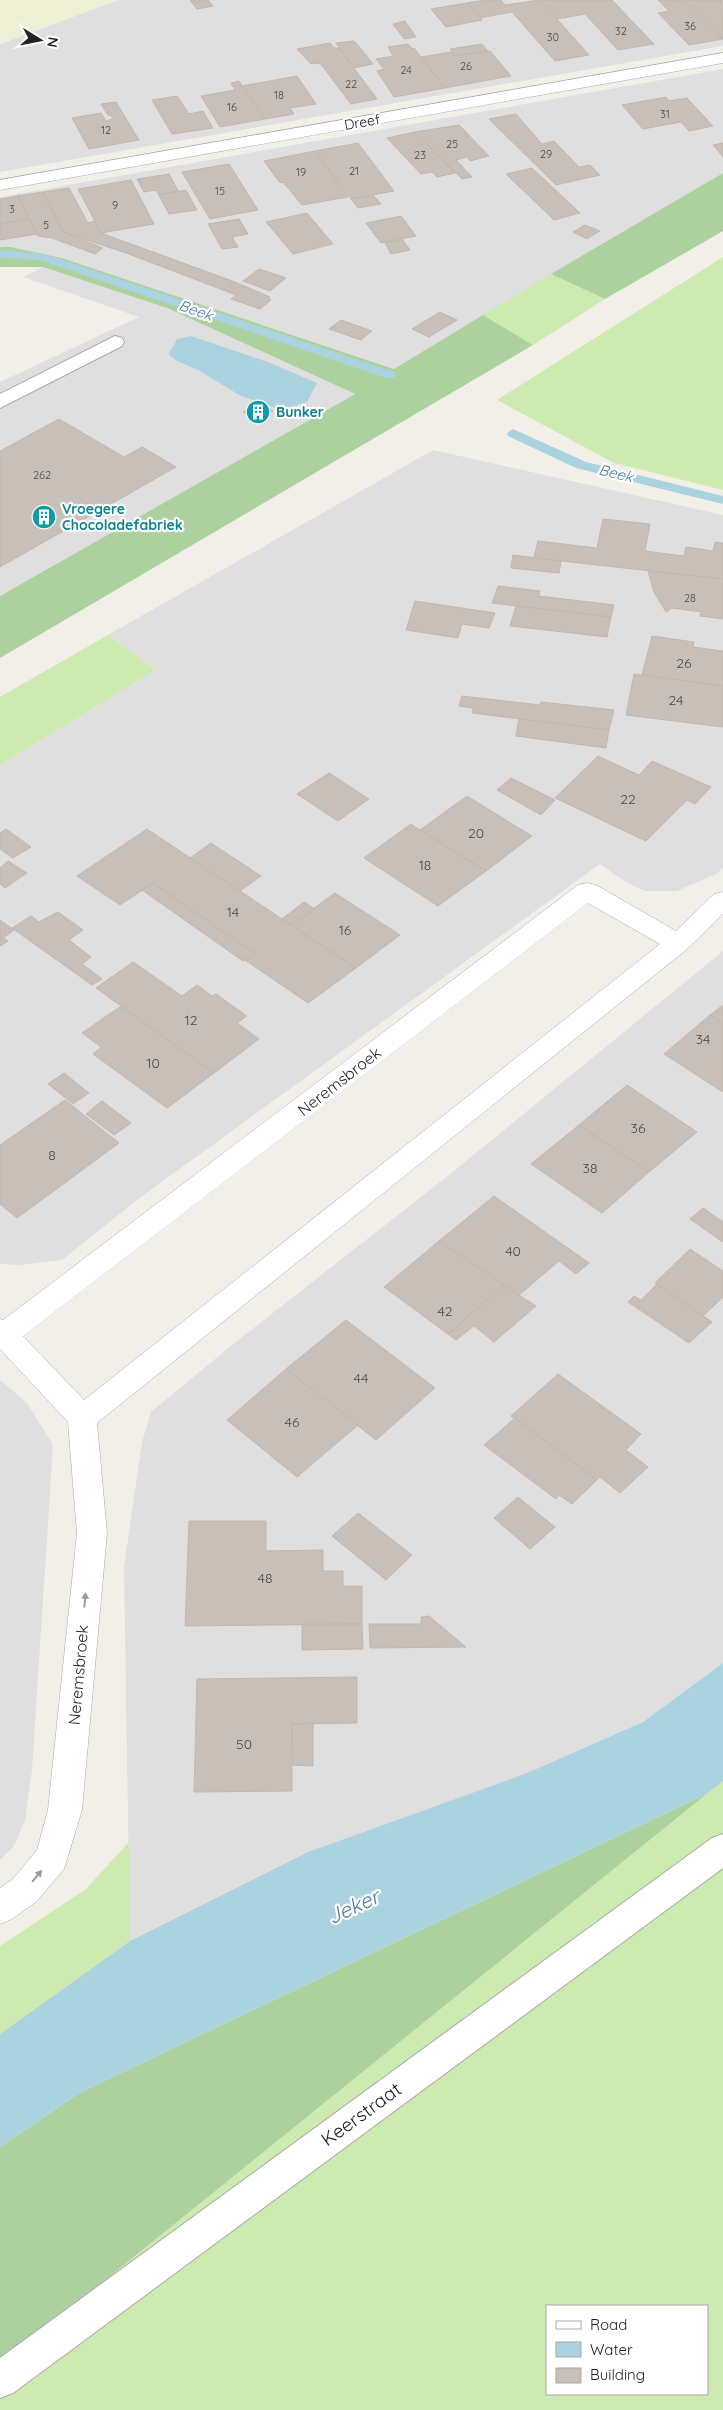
<svg xmlns="http://www.w3.org/2000/svg" width="723" height="2410" font-family="Quicksand,sans-serif">
<style>
.residential{fill:#e0dfdf}
.farmland{fill:#eef0d5}
.grass{fill:#cdebb0;fill-rule:evenodd}
.forest{fill:#add19e}
.water{fill:#aad3df}
.lines{fill:none;stroke-linecap:round;stroke-linejoin:round}
.stream{fill:#aad3df;fill-rule:evenodd}
.building{fill:#c7bfb8;stroke:#c4b6ab}
.service-casing{stroke:#a9a9a9;stroke-width:2}
.minor-casing{stroke:#a9a9a9;stroke-width:1}
.service{fill:#fff;fill-rule:evenodd}
.minor{fill:#fff;fill-rule:evenodd}
.oneway{fill:#9c9c9c}
.labels{text-anchor:middle;dominant-baseline:central;stroke-width:4.5;stroke-linejoin:round;paint-order:stroke}
.far-number-label{font-size:11px;fill:#4b4948}
.far-street-label{font-size:14px;fill:#222;stroke:#fff}
.far-culture-label{font-size:14px;font-weight:bold;fill:#0d838f;stroke:#fff;text-anchor:start}
.number-label{font-size:14px;fill:#4b4948}
.far-water-label{font-size:15px;font-style:italic;fill:#4a7aab;stroke:#fff}
.street-label{font-size:16px;fill:#222;stroke:#fff}
.near-street-label{font-size:19px;fill:#222;stroke:#fff}
.near-water-label{font-size:21px;font-style:italic;fill:#4a7aab;stroke:#fff}
</style>
<rect width="100%" height="100%" fill="#f2efe9"/>
<g class="residential">
<path d="M 118,0 L 723,0 L 723,46 L 0,172 L 0,44 Z"/>
<path d="M 723,69 L 723,173 L 394,369 L 62,258 L 11,247 L 0,247 L 0,197 Z"/>
<path d="M 43,267 L 167,308 L 355,394 L 0,596 L 0,382 L 139,317 L 23,277 Z"/>
<path d="M 433,450 L 723,515 L 723,868 L 716,874 L 677,891 L 645,891 L 627,883 L 600,864 L 141,1197 L 62,1260 L 20,1265 L 0,1264 L 0,765 L 156,670 L 108,635 Z"/>
<path d="M 723,951 L 723,1663 L 643,1722 L 527,1773 L 308,1852 L 130,1941 L 124,1567 L 142,1442 L 151,1412 L 232,1345 L 449,1175 Z"/>
<path d="M 0,1380 L 27,1403 L 53,1445 L 32,1770 L 25,1820 L 14,1846 L 0,1860 Z"/>
</g>
<path class="farmland" d="M 0,0 L 118,0 L 0,44 Z"/>
<g class="grass">
<path d="M 723,257 L 723,490 L 614,463 L 497,400 Z"/>
<path d="M 551,274 L 605,299 L 533,345 L 483,315 Z"/>
<path d="M 108,635 L 156,670 L 0,765 L 0,697 Z"/>
<path d="M 723,1781 L 723,2410 L 0,2410 L 0,2365 ZM 547,2306 L 707,2306 L 707,2394 L 547,2394 Z"/>
<path d="M 129,1842 L 130,1941 L 0,2034 L 0,1946 L 86,1889 Z"/>
</g>
<g class="forest">
<path d="M 723,173 L 723,231 L 605,299 L 551,274 Z"/>
<path d="M 0,247 L 11,247 L 62,258 L 394,369 L 483,315 L 533,345 L 0,658 L 0,596 L 355,394 L 167,308 L 43,267 L 0,267 Z"/>
<path d="M 708,1793 L 0,2365 L 0,2147 L 79,2093 Z"/>
</g>
<g class="water">
<path d="M 191,336 L 268,362 L 317,383 L 307,402 L 281,410 L 250,399 L 239,395 L 200,371 L 175,360 L 169,354 L 177,339 Z"/>
<path d="M 723,1663 L 723,1781 L 708,1793 L 79,2093 L 0,2147 L 0,2034 L 130,1941 L 308,1852 L 527,1773 L 643,1722 Z"/>
</g>
<g class="lines">
<g class="stream">
<path d="M 0,250 L 45,254 L 394,372 L 396,375 L 394,378 L 386,378 L 40,260 L 0,258 Z"/>
<path d="M 513,429 L 586,462 L 723,496 L 723,504 L 576,468 L 508,436 L 507,433 Z"/>
</g>
</g>
<g class="building">
<path d="M 190,0 L 208,0 L 213,6 L 197,9 Z"/>
<path d="M 485,0 L 501,0 L 505,5 L 540,0 L 589,55 L 555,61 L 512,12 L 480,18 L 467,3 Z"/>
<path d="M 540,0 L 612,0 L 654,44 L 618,50 L 585,14 L 557,19 Z"/>
<path d="M 658,0 L 684,0 L 723,39 L 689,45 L 658,13 L 669,11 Z"/>
<path d="M 684,0 L 722,0 L 723,39 Z"/>
<path d="M 467,3 L 482,20 L 446,27 L 431,9 Z"/>
<path d="M 405,21 L 416,37 L 404,39 L 393,24 Z"/>
<path d="M 353,41 L 357,44 L 373,64 L 354,68 L 336,43 Z"/>
<path d="M 330,43 L 334,48 L 339,48 L 377,99 L 351,104 L 320,63 L 311,64 L 297,49 Z"/>
<path d="M 408,44 L 412,49 L 414,48 L 445,88 L 394,97 L 377,71 L 384,69 L 376,59 L 393,56 L 388,47 Z"/>
<path d="M 482,44 L 488,51 L 455,56 L 450,49 Z"/>
<path d="M 490,51 L 511,76 L 445,88 L 421,57 L 451,52 L 455,56 Z"/>
<path d="M 297,76 L 316,104 L 290,108 L 294,114 L 265,119 L 242,86 Z"/>
<path d="M 239,81 L 265,119 L 220,127 L 201,96 L 235,90 L 231,83 Z"/>
<path d="M 177,96 L 189,114 L 203,111 L 213,128 L 172,134 L 152,100 Z"/>
<path d="M 666,97 L 669,101 L 687,98 L 713,126 L 689,131 L 681,122 L 643,129 L 622,105 Z"/>
<path d="M 116,102 L 139,140 L 89,149 L 72,118 L 101,113 L 106,121 L 113,119 L 111,115 L 108,115 L 101,104 Z"/>
<path d="M 516,114 L 542,144 L 554,141 L 579,167 L 590,165 L 600,175 L 556,185 L 489,119 Z"/>
<path d="M 459,125 L 489,156 L 470,161 L 467,157 L 456,160 L 472,177 L 462,179 L 415,132 Z"/>
<path d="M 415,132 L 455,173 L 437,177 L 432,172 L 421,174 L 387,138 Z"/>
<path d="M 358,143 L 394,191 L 351,199 L 315,151 Z"/>
<path d="M 723,143 L 723,157 L 713,145 Z"/>
<path d="M 315,151 L 348,197 L 302,205 L 283,182 L 280,183 L 264,161 Z"/>
<path d="M 229,164 L 258,210 L 210,219 L 182,172 Z"/>
<path d="M 532,168 L 580,213 L 554,220 L 506,174 Z"/>
<path d="M 169,174 L 178,191 L 159,195 L 156,190 L 144,192 L 137,179 Z"/>
<path d="M 131,180 L 154,224 L 101,233 L 78,189 Z"/>
<path d="M 69,188 L 88,223 L 95,221 L 101,233 L 235,282 L 223,290 L 126,253 L 63,232 L 43,192 Z"/>
<path d="M 186,190 L 197,210 L 169,214 L 159,195 Z"/>
<path d="M 43,192 L 63,232 L 103,248 L 95,254 L 52,238 L 38,236 L 17,196 Z"/>
<path d="M 373,195 L 381,204 L 358,208 L 351,199 Z"/>
<path d="M 18,196 L 29,219 L 0,224 L 0,199 Z"/>
<path d="M 307,213 L 333,244 L 293,254 L 266,222 Z"/>
<path d="M 401,216 L 416,236 L 381,243 L 366,223 Z"/>
<path d="M 29,219 L 37,234 L 0,240 L 0,224 Z"/>
<path d="M 239,219 L 248,234 L 232,237 L 238,247 L 222,249 L 208,224 Z"/>
<path d="M 585,225 L 600,231 L 587,239 L 573,232 Z"/>
<path d="M 402,239 L 410,250 L 391,254 L 385,243 Z"/>
<path d="M 259,269 L 286,278 L 270,291 L 243,281 Z"/>
<path d="M 235,282 L 270,297 L 268,299 L 271,300 L 260,309 L 231,299 L 236,295 L 223,290 Z"/>
<path d="M 440,312 L 457,320 L 429,337 L 412,329 Z"/>
<path d="M 341,320 L 372,331 L 361,340 L 329,329 Z"/>
<path d="M 258,403 L 273,411 L 259,420 L 243,412 Z"/>
<path d="M 59,419 L 124,457 L 142,447 L 176,467 L 0,567 L 0,451 Z"/>
<path d="M 603,519 L 650,524 L 645,551 L 684,556 L 686,547 L 713,551 L 715,542 L 723,543 L 723,579 L 534,558 L 538,541 L 597,548 Z"/>
<path d="M 513,555 L 561,561 L 559,573 L 511,568 Z"/>
<path d="M 648,571 L 723,579 L 723,619 L 700,616 L 701,612 L 672,608 L 666,612 L 654,592 Z"/>
<path d="M 498,586 L 540,591 L 539,596 L 614,605 L 611,617 L 492,603 Z"/>
<path d="M 415,601 L 495,613 L 489,628 L 462,624 L 458,638 L 406,630 Z"/>
<path d="M 516,606 L 611,617 L 607,637 L 510,626 Z"/>
<path d="M 652,636 L 694,642 L 693,647 L 723,651 L 723,686 L 642,675 Z"/>
<path d="M 634,674 L 723,686 L 723,727 L 626,715 Z"/>
<path d="M 462,696 L 540,705 L 541,702 L 614,710 L 609,730 L 472,713 L 473,708 L 459,706 Z"/>
<path d="M 519,719 L 609,730 L 606,748 L 516,736 Z"/>
<path d="M 598,756 L 639,775 L 652,761 L 711,787 L 695,804 L 687,800 L 646,841 L 555,798 Z"/>
<path d="M 329,773 L 369,799 L 338,821 L 297,794 Z"/>
<path d="M 511,778 L 555,800 L 541,815 L 497,790 Z"/>
<path d="M 467,796 L 532,836 L 486,871 L 420,830 Z"/>
<path d="M 411,824 L 420,830 L 486,871 L 438,906 L 364,858 Z"/>
<path d="M 6,829 L 31,847 L 13,858 L 0,849 L 0,833 Z"/>
<path d="M 147,829 L 291,925 L 356,968 L 308,1003 L 245,960 L 255,954 L 153,883 L 120,905 L 77,876 Z"/>
<path d="M 211,843 L 261,876 L 240,891 L 190,858 Z"/>
<path d="M 8,861 L 27,873 L 5,888 L 0,884 L 0,868 Z"/>
<path d="M 153,883 L 255,954 L 243,961 L 142,890 Z"/>
<path d="M 335,893 L 400,935 L 356,968 L 291,925 Z"/>
<path d="M 304,902 L 315,909 L 291,925 L 282,919 Z"/>
<path d="M 58,912 L 83,930 L 69,940 L 91,957 L 82,964 L 102,979 L 92,985 L 12,928 L 31,916 L 39,922 Z"/>
<path d="M 0,920 L 14,930 L 3,938 L 8,941 L 0,946 Z"/>
<path d="M 133,962 L 182,996 L 197,985 L 212,996 L 216,994 L 247,1016 L 237,1023 L 259,1039 L 214,1073 L 96,988 Z"/>
<path d="M 723,1005 L 723,1024 L 710,1015 Z"/>
<path d="M 121,1006 L 214,1073 L 167,1108 L 93,1054 L 101,1047 L 82,1033 Z"/>
<path d="M 710,1015 L 723,1024 L 723,1092 L 664,1054 Z"/>
<path d="M 64,1073 L 89,1093 L 73,1104 L 48,1084 Z"/>
<path d="M 627,1085 L 697,1132 L 649,1172 L 579,1125 Z"/>
<path d="M 65,1100 L 119,1143 L 17,1218 L 0,1204 L 0,1145 Z"/>
<path d="M 102,1101 L 131,1123 L 114,1135 L 86,1114 Z"/>
<path d="M 579,1125 L 649,1172 L 602,1213 L 531,1164 Z"/>
<path d="M 494,1196 L 589,1263 L 576,1274 L 559,1261 L 519,1295 L 439,1241 Z"/>
<path d="M 703,1208 L 723,1222 L 723,1242 L 690,1219 Z"/>
<path d="M 439,1241 L 504,1285 L 448,1334 L 384,1287 Z"/>
<path d="M 690,1249 L 723,1271 L 723,1297 L 703,1316 L 655,1283 Z"/>
<path d="M 657,1284 L 712,1322 L 689,1343 L 628,1302 L 634,1296 L 641,1300 Z"/>
<path d="M 504,1285 L 536,1306 L 494,1342 L 474,1326 L 456,1340 L 448,1334 Z"/>
<path d="M 346,1320 L 435,1388 L 376,1440 L 286,1369 Z"/>
<path d="M 286,1369 L 358,1425 L 297,1477 L 227,1420 Z"/>
<path d="M 558,1374 L 641,1434 L 626,1450 L 648,1467 L 620,1493 L 600,1477 L 597,1480 L 511,1416 Z"/>
<path d="M 515,1418 L 597,1480 L 572,1504 L 559,1495 L 556,1499 L 484,1445 Z"/>
<path d="M 518,1497 L 555,1527 L 530,1549 L 494,1518 Z"/>
<path d="M 358,1513 L 412,1555 L 386,1580 L 332,1536 Z"/>
<path d="M 189,1521 L 266,1521 L 266,1551 L 323,1550 L 323,1571 L 343,1571 L 343,1586 L 362,1586 L 362,1624 L 185,1626 Z"/>
<path d="M 429,1616 L 466,1647 L 370,1648 L 369,1624 L 421,1624 L 421,1617 Z"/>
<path d="M 302,1624 L 362,1624 L 363,1649 L 302,1650 Z"/>
<path d="M 357,1677 L 357,1723 L 292,1724 L 292,1791 L 194,1792 L 197,1679 Z"/>
<path d="M 313,1723 L 313,1766 L 293,1765 L 292,1724 Z"/>
</g>
<g class="lines">
<g class="service-casing">
<g id="service">
<path d="M 115,336 L 122,338 L 124,342 L 122,346 L 0,408 L 0,394 Z"/>
<path d="M 723,1834 L 723,1868 L 13,2393 L 0,2398 L 0,2358 L 712,1838 Z"/>
</g>
</g>
<g class="minor-casing">
<g id="minor">
<path d="M 723,53 L 723,63 L 0,190 L 0,180 Z"/>
<path d="M 587,883 L 596,885 L 676,931 L 714,894 L 723,892 L 723,914 L 687,949 L 97,1423 L 107,1533 L 82,1810 L 64,1869 L 37,1901 L 12,1919 L 0,1924 L 0,1888 L 13,1879 L 37,1850 L 48,1810 L 77,1533 L 68,1422 L 0,1349 L 0,1319 L 3,1320 L 578,885 ZM 588,903 L 660,944 L 84,1400 L 23,1336 Z"/>
</g>
</g>
<use href="#service" class="service"/>
<use href="#minor" class="minor"/>
</g>
<defs><path id="oneway-solid" d="M-6-.8H1V-3.2L6.5 0L1 3.2V.8H-6Z" transform="scale(1.25)"/></defs>
<g class="oneway">
<use href="#oneway-solid" transform="translate(85 1600) rotate(-85)"/>
<use href="#oneway-solid" transform="translate(37 1876) rotate(-50)"/>
</g>
<defs>
<g id="building-disc" transform="scale(1.25)"><circle r="9.5" fill="#0f9aa8" stroke="#fff"/><path d="M-4-6H4V6H1V3H-1V6H-4ZM-2.5-4.3h1.7v1.8h-1.7ZM.8-4.3h1.7v1.8H.8ZM-2.5-1h1.7V.8h-1.7ZM.8-1h1.7V.8H.8Z" fill="#fff"/></g>
</defs>
<g fill-rule="evenodd">
<use href="#building-disc" x="258" y="412"/>
<use href="#building-disc" x="44" y="517"/>
</g>
<g class="labels">
<g class="far-number-label">
<text x="690" y="26">36</text>
<text x="621" y="31">32</text>
<text x="553" y="37">30</text>
<text x="466" y="66">26</text>
<text x="406" y="70">24</text>
<text x="351" y="84">22</text>
<text x="279" y="95">18</text>
<text x="232" y="107">16</text>
<text x="665" y="114">31</text>
<text x="106" y="130">12</text>
<text x="452" y="144">25</text>
<text x="546" y="154">29</text>
<text x="420" y="155">23</text>
<text x="354" y="171">21</text>
<text x="301" y="172">19</text>
<text x="220" y="191">15</text>
<text x="115" y="205">9</text>
<text x="12" y="209">3</text>
<text x="46" y="225">5</text>
<text x="42" y="475">262</text>
<text x="690" y="598">28</text>
</g>
<g class="far-street-label">
<text transform="translate(362 122) rotate(-10)">Dreef</text>
</g>
<g class="far-culture-label">
<text x="276" y="412">Bunker</text>
<text x="62" y="509">Vroegere<tspan x="62" dy="16">Chocoladefabriek</tspan></text>
</g>
<g class="number-label">
<text x="684" y="663">26</text>
<text x="676" y="700">24</text>
<text x="628" y="799">22</text>
<text x="476" y="833">20</text>
<text x="425" y="865">18</text>
<text x="233" y="912">14</text>
<text x="345" y="930">16</text>
<text x="191" y="1020">12</text>
<text x="703" y="1039">34</text>
<text x="153" y="1063">10</text>
<text x="638" y="1128">36</text>
<text x="52" y="1155">8</text>
<text x="590" y="1168">38</text>
<text x="513" y="1251">40</text>
<text x="445" y="1311">42</text>
<text x="361" y="1378">44</text>
<text x="292" y="1422">46</text>
<text x="265" y="1578">48</text>
<text x="244" y="1744">50</text>
</g>
<g class="far-water-label">
<text transform="translate(196 310) rotate(19)">Beek</text>
<text transform="translate(616 473) rotate(14)">Beek</text>
</g>
<g class="street-label">
<text transform="translate(339 1081) rotate(-38)">Neremsbroek</text>
<text transform="translate(78 1675) rotate(-85)">Neremsbroek</text>
</g>
<g class="near-street-label">
<text transform="translate(361 2114) rotate(-36)">Keerstraat</text>
</g>
<g class="near-water-label">
<text transform="translate(353 1906) rotate(-25)">Jeker</text>
</g>
</g>
<rect x="546" y="2305" width="162" height="90" fill="#ffffff" stroke="#a7a7a7"/>
<rect x="556" y="2321" width="25" height="8" fill="#ffffff" stroke="#a7a7a7"/>
<text x="590" y="2330" font-size="15" fill="#222222">Road</text>
<rect x="556" y="2342" width="25" height="15" fill="#aad3df" stroke="#a7a7a7"/>
<text x="590" y="2355" font-size="15" fill="#222222">Water</text>
<rect x="556" y="2368" width="25" height="15" fill="#c7bfb8" stroke="#a7a7a7"/>
<text x="590" y="2380" font-size="15" fill="#222222">Building</text>
<g transform="translate(40 40) rotate(100)" stroke="#ffffff" stroke-width="4" paint-order="stroke">
<path d="M0-4L9 19L0 12L-9 19Z" fill="#222222"/>
<text y="-8" font-size="14" font-weight="bold" text-anchor="middle" fill="#222222">N</text>
</g>
</svg>
